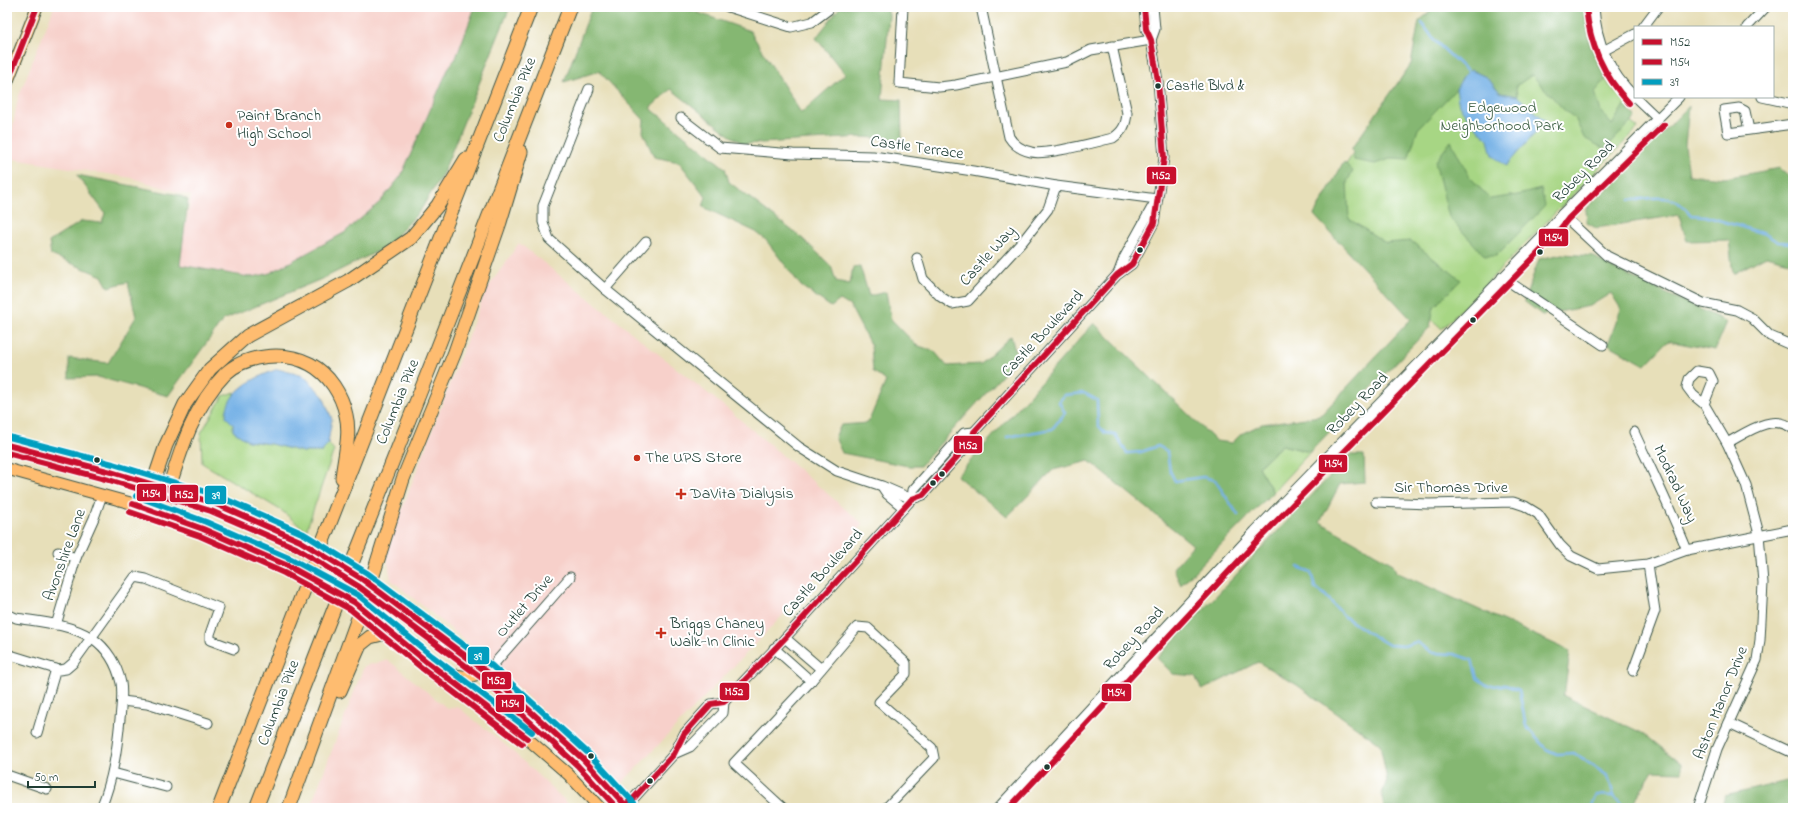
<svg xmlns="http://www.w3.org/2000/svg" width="1800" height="815" font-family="'Indie Flower',sans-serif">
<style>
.built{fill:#f7d0ca}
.green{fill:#a7d684;stroke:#638a5c}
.forest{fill:#85b772;stroke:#527a53}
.water{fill:#74b1e6;stroke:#4a778d}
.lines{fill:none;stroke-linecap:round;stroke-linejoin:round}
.stream{stroke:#74b1e6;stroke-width:2.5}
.minor-casing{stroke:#3d5548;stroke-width:11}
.major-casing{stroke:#3d5548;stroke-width:13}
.highway-casing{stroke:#3d5548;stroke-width:15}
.minor{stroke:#fff;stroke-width:9}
.major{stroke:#febc70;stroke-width:11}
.highway{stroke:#febc70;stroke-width:13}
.major-bridge-casing{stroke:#3d5548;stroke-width:13;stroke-linecap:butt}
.major-bridge{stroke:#febc70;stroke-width:11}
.bus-1-casing{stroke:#fff;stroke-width:9}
.bus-2-casing{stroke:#fff;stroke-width:9}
.bus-3-casing{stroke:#fff;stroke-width:9}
.bus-1{stroke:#c8102e;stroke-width:6}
.bus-2{stroke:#c8102e;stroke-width:6}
.bus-3{stroke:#039ebf;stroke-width:6}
.bus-dot{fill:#1f3d34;stroke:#fff;stroke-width:1.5}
.poi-dot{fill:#c8321e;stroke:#fff;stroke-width:1.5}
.labels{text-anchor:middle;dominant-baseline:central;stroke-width:4;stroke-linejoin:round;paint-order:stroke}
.bus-label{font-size:15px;fill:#1f3d34;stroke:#fff;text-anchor:start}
.street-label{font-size:16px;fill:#1f3d34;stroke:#fff}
.park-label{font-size:16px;fill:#416348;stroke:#fff}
.poi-label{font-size:16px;fill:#1f3d34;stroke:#fff;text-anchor:start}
.line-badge{stroke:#fff;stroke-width:1.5}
.badge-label{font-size:11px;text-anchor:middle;font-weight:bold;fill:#fff}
</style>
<rect width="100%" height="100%" fill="#fff"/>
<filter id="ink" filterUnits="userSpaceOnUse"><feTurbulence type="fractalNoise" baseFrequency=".025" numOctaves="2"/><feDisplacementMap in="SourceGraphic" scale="8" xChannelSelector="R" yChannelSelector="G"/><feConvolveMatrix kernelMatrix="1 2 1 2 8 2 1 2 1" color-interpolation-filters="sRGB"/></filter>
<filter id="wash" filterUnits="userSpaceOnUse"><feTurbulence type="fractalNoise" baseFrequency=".012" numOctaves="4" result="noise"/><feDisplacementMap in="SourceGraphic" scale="16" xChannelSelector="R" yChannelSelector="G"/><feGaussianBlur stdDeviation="0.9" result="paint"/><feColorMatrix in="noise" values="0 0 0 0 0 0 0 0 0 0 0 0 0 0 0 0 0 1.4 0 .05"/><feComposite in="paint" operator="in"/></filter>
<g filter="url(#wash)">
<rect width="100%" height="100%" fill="#e7dfb9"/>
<g class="built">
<path d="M 54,7 L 496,7 L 420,184 L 271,284 L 179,265 L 191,196 L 132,178 L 7,158 L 18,98 Z"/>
<path d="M 519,243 L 730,411 L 863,524 L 783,615 L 621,784 L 541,709 L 462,638 L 391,580 L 386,551 L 485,292 Z"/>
<path d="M 388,660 L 448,709 L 457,706 L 510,749 L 573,808 L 310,808 L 364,666 Z"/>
</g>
<g class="green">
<path d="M 1449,7 L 1584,31 L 1601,73 L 1610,86 L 1630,107 L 1629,121 L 1638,128 L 1442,329 L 1317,209 Z"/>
<path d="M 235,392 L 226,412 L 233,424 L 248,441 L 271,444 L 303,452 L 322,452 L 328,443 L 334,450 L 306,531 L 282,511 L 202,463 L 201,433 L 223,396 Z"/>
<path d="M 1282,445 L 1310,452 L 1273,492 L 1258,467 Z"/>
</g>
<g class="forest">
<path d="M 475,7 L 510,7 L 443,173 L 420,211 L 386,247 L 324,278 L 223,320 L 168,396 L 98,377 L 69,378 L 69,358 L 108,363 L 136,317 L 128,282 L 108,287 L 102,276 L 51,255 L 49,242 L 82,221 L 102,223 L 105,213 L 77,175 L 179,195 L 188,200 L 180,265 L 249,277 L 258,276 L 270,273 L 344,233 L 380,202 L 401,176 L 449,67 L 456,58 Z"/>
<path d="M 592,7 L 682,7 L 750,31 L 801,113 L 845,74 L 816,38 L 840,7 L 887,7 L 889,15 L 882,99 L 901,100 L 902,140 L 862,137 L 744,144 L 729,135 L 671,89 L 650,108 L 725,168 L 729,182 L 803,239 L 831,266 L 836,281 L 850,284 L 853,267 L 860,266 L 869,296 L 886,292 L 891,319 L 916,345 L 934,351 L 947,366 L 981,364 L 1011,336 L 1017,359 L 920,466 L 908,466 L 842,453 L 835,437 L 841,425 L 868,423 L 886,381 L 873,371 L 871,346 L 850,306 L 840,300 L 831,307 L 801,286 L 766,240 L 756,232 L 703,207 L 706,197 L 679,162 L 654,157 L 643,132 L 644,120 L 599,71 L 564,82 Z"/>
<path d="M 1436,7 L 1584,7 L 1590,45 L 1606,79 L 1595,92 L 1601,112 L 1612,125 L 1624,105 L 1636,117 L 1605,149 L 1584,138 L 1575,118 L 1565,111 L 1532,75 L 1516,86 L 1517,96 L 1501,93 L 1486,77 L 1471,70 L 1456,89 L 1418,129 L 1408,159 L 1393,158 L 1375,164 L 1354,160 L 1352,148 L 1411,64 L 1419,21 Z"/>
<path d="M 1689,106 L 1685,145 L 1689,175 L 1725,178 L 1780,168 L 1793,180 L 1793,263 L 1766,256 L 1733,274 L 1729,240 L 1687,241 L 1679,215 L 1596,228 L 1587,223 L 1586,209 Z"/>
<path d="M 1451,141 L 1469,176 L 1490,199 L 1518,195 L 1541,189 L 1545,206 L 1496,256 L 1485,256 L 1449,217 L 1435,162 Z"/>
<path d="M 1344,162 L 1353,171 L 1347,182 L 1349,219 L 1386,243 L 1411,241 L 1461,280 L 1434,307 L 1430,327 L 1310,452 L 1282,445 L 1258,467 L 1273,492 L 1181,585 L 1173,568 L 1193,545 L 1089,461 L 1053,470 L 1007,517 L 957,476 L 1094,323 L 1216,441 L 1232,443 L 1241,434 L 1262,424 L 1320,416 L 1411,319 L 1314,215 Z"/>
<path d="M 1562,254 L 1594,256 L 1606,265 L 1727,322 L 1715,350 L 1668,341 L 1645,365 L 1608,344 L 1621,309 L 1611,293 L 1590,306 L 1542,315 L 1524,301 L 1539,259 Z"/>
<path d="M 1350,455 L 1364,455 L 1365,482 L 1340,484 L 1320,522 L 1393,564 L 1396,572 L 1570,651 L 1565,689 L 1562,695 L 1644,734 L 1682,764 L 1682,772 L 1653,771 L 1630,808 L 1384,808 L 1382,794 L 1387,780 L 1380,744 L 1297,685 L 1258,662 L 1202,690 L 1195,676 L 1173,674 L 1157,658 Z"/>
<path d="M 1791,780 L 1793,782 L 1793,808 L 1721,808 L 1725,796 Z"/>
</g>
<g class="water">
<path d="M 1471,70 L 1486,77 L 1501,93 L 1517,96 L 1546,121 L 1506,166 L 1492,155 L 1488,140 L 1473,124 L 1459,106 L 1456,89 L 1464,75 Z"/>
<path d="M 278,369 L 304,376 L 323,396 L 332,419 L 328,443 L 322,452 L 303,452 L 271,444 L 248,441 L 233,431 L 233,424 L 226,417 C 226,390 256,377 278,369 Z"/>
</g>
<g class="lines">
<g class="stream">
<path d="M 1422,23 L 1435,41 L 1468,72"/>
<path d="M 1630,200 C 1658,198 1672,191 1691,215 L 1705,216 L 1765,234 L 1778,242 L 1793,243"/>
<path d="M 1007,437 L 1052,429 L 1065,413 L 1059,402 L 1064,395 L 1084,393 L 1097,400 L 1098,425 L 1105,433 L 1115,434 L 1127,453 L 1141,452 L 1158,446 L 1167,451 L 1170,471 L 1175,481 L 1203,477 L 1215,480 L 1238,515"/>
<path d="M 1298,567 L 1311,572 L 1315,588 L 1324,594 L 1345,617 L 1367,632 L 1389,645 L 1404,646 L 1416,642 L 1433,653 L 1454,654 L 1472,660 L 1477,678 L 1488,686 L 1505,685 L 1519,690 L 1526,726 L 1546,749 L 1557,754 L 1574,753 L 1608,776 L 1614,796 L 1624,808"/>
<path d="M 1591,808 L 1597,795 L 1614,796"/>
</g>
</g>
</g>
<g filter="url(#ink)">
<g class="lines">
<g class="minor-casing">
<g id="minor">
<path d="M 728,7 L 791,27 L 812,22 L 828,10 L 829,7"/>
<path d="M 903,7 L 899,83 L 939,87 L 956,85 L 1067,62 L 1091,50 L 1151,40"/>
<path d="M 981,7 L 1009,137 C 1014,145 1021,150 1031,152 C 1046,156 1095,142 1113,138 C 1123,131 1126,125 1127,113 L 1112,46"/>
<path d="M 1594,7 C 1596,42 1609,72 1635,97"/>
<path d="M 1643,27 L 1658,7"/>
<path d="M 1747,27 L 1766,7"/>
<path d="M 1151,40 L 1155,29 L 1153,7"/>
<path d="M 1603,51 L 1635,34"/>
<path d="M 589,89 L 543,206 L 543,222 L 549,239 L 605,289 L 799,447 L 837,471 L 882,486 L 912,499"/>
<path d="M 1635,97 L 1658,119"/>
<path d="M 1762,97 L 1793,104"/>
<path d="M 681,118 L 720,148 L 793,154 L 873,156 L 973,171 L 1056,186 L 1157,199"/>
<path d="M 1749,130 L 1745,111 L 1739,108 L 1724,110 L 1728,133 L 1793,124"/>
<path d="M 1562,214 L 1607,256 L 1703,303 L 1737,310 L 1752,318 L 1770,336 L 1793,346"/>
<path d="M 917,258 L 923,279 L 941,297 L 952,304 L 968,301 L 1023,241 L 1048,209 L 1056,186"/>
<path d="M 1118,274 L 1124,258 L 1155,202"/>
<path d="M 1502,277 L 1603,345"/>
<path d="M 605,289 L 646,242"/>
<path d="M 1634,432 C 1652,471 1671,510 1687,550"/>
<path d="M 1727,443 C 1746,433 1773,412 1793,429"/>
<path d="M 883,488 L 887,494 L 904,508"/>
<path d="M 912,499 L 913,490 L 964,433 L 974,432"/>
<path d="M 1376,502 L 1429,504 L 1513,502 L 1525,506 L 1538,514 L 1560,545 L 1571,556 L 1598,569 L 1648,564 L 1687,550 L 1793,529"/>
<path d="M 58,552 L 76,558"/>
<path d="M 7,614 L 16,618 C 40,622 70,624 92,638 C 107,648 117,665 121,683 C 123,694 121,707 120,719 C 117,750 113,779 101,808"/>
<path d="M 56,625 L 76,558 L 94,518 L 102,495"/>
<path d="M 785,638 L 821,669"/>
<path d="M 774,648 L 811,681"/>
<path d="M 7,654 L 59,670 L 66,669 L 73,663 L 135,577 L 146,579 L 219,608 L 210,634 L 210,640 L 234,649"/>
<path d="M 1633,671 L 1655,611 L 1648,564"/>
<path d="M 487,672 L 570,577"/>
<path d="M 122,701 L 147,704 L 208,723"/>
<path d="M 1729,723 L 1793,753"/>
<path d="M 37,733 L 56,669"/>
<path d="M 674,754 L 690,747 L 723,713 L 724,702"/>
<path d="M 113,773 L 166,787"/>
<path d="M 7,775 L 47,789"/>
<path d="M 617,808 L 625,805 L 634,798 L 674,754 L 684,734 L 711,704 L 724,702 L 785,638 L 912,499 L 923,495 L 972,440 L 974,432 L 1117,275 L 1132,264 L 1154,223 L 1164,158 L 1158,81 L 1151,40 L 1146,29 L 1144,7"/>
<path d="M 783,808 L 734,763 L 811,681 L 857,627 L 868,628 L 906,663 L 906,674 L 879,702 L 932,748 L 934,758 L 886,808"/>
<path d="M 998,808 L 1255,531 L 1547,232 L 1562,214 L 1679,97"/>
<path d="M 1698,808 L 1717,749 L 1757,660 L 1760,640 L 1763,583 L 1759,534 L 1746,485 L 1727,443 L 1704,404 L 1713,381 L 1709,373 L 1697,371 L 1689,379 L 1687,387 L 1693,395 L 1704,404"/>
</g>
</g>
<g class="major-casing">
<g id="major">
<path d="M 7,83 L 37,7"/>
<path d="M 7,445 L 111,472 L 214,503 L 300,541"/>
<path d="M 7,469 L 145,507 L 203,529 L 288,566"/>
<path d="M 364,581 L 487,672 L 583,759 L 628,808"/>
<path d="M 355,603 L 427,662 L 522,734 L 568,774 L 600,808"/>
<path d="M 442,673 L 468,677 L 487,672"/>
</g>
</g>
<g class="highway-casing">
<g id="highway">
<path d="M 145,507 L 166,445 L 185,404 L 210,369 L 247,336 L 348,281 L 411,238 L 438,205 L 466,159"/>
<path d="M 161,513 C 177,465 188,412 225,374 C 246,354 285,351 310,364 C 329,374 342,395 346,415 C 351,434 344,458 342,478"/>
<path d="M 340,691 L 360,645 L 370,637 L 382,634 L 398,638"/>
<path d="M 219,808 L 531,7"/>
<path d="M 256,808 L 337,601 L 436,352 L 570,7"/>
<path d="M 289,808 L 370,585 L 403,479 L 455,352 L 500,222 L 521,152"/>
</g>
</g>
<use href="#minor" class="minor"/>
<use href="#major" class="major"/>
<use href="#highway" class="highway"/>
<g class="major-bridge-casing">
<g id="major-bridge">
<path d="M 300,541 L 362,579"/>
<path d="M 288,566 L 354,602"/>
</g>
</g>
<use href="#major-bridge" class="major-bridge"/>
<g class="bus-1-casing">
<g id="bus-1">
<path d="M 7,83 L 37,7"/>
<path d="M 7,445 L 111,472 L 214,503 L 300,541 L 362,579 L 487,672 L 583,759 L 628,808"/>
<path d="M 133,504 L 203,529 L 288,566 L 354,602 L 427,662 L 527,738"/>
<path d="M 617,808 L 625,805 L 634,798 L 674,754 L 684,734 L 711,704 L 724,702 L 785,638 L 912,499 L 923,495 L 972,440 L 974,432 L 1117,275 L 1132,264 L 1154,223 L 1164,158 L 1158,81 L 1151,40 L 1146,29 L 1144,7"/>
</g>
</g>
<g class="bus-2-casing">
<g id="bus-2">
<path d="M 1586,8 C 1590,45 1603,75 1629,103"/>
<path d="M 7,453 L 109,480 L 211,511 L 296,548 L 358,586 L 482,678 L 577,765 L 617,808"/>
<path d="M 130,512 L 200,536 L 284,573 L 350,609 L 422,668 L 522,744"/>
<path d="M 1009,808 L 1261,537 L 1553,238 L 1568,219 L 1664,125"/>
</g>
</g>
<g class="bus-3-casing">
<g id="bus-3">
<path d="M 9,437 L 113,464 L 216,495 L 304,534 L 367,573 L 492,666 L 588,753 L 634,803"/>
<path d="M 136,496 L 206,522 L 291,559 L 358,595 L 432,656 L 532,732"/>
</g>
</g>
<use href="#bus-1" class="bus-1"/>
<use href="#bus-2" class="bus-2"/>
<use href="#bus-3" class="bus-3"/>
</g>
</g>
<g class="bus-dot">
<circle cx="1158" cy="86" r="3.5"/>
<circle cx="1140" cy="250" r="3.5"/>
<circle cx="1540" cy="252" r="3.5"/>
<circle cx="1473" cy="320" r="3.5"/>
<circle cx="97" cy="460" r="3.5"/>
<circle cx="942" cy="474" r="3.5"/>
<circle cx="933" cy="483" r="3.5"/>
<circle cx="591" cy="756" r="3.5"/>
<circle cx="1047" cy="767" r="3.5"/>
<circle cx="650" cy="781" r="3.5"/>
</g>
<g class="poi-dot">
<circle cx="229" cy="125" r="4"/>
<circle cx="637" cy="458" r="4"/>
<path d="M679 488h4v4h4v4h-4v4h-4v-4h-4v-4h4z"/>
<path d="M659 627h4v4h4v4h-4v4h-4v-4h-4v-4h4z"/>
</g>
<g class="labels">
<g class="bus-label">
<text x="1166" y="86">Castle Blvd &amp;</text>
</g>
<g class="street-label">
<text transform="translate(515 100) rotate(-68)">Columbia Pike</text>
<text transform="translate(917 148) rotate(8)">Castle Terrace</text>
<text transform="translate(1584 172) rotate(-45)">Robey Road</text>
<text transform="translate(988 256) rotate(-48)">Castle Way</text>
<text transform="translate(1043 334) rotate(-47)">Castle Boulevard</text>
<text transform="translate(398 402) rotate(-68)">Columbia Pike</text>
<text transform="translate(1358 404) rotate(-46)">Robey Road</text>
<text transform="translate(1675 484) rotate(65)">Modrad Way</text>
<text x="1451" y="488">Sir Thomas Drive</text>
<text transform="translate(65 555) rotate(-70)">Avonshire Lane</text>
<text transform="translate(823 573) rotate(-48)">Castle Boulevard</text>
<text transform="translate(525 606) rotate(-49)">Outlet Drive</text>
<text transform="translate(1134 639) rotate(-47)">Robey Road</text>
<text transform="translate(279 703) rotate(-69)">Columbia Pike</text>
<text transform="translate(1721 703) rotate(-68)">Aston Manor Drive</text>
</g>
<g class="park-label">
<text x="1502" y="108">Edgewood<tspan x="1502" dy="18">Neighborhood Park</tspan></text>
</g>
<g class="poi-label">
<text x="237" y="116">Paint Branch<tspan x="237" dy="18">High School</tspan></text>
<text x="645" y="458">The UPS Store</text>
<text x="690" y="494">DaVita Dialysis</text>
<text x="670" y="624">Briggs Chaney<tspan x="670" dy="18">Walk-In Clinic</tspan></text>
</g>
</g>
<g class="line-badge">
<rect x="1146" y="166" width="31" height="19" rx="4" fill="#c8102e"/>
<rect x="1538" y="228" width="31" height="19" rx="4" fill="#c8102e"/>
<rect x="953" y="435" width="30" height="19" rx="4" fill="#c8102e"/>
<rect x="1318" y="454" width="30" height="19" rx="4" fill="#c8102e"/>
<rect x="136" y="483" width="31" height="19" rx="4" fill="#c8102e"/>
<rect x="169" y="484" width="30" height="19" rx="4" fill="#c8102e"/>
<rect x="204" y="485" width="23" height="20" rx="4" fill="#039ebf"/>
<rect x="467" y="646" width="23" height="19" rx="4" fill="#039ebf"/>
<rect x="481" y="671" width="31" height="19" rx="4" fill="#c8102e"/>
<rect x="719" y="682" width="31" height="19" rx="4" fill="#c8102e"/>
<rect x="1101" y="683" width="31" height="19" rx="4" fill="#c8102e"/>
<rect x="495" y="694" width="30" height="19" rx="4" fill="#c8102e"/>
</g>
<g class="badge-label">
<text x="1161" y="179">M52</text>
<text x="1553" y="241">M54</text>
<text x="968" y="449">M52</text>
<text x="1333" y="467">M54</text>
<text x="151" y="497">M54</text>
<text x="184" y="498">M52</text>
<text x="216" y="499">39</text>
<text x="478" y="660">39</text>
<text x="496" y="684">M52</text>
<text x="734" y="695">M52</text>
<text x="1116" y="696">M54</text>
<text x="510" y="707">M54</text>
</g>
<rect width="1800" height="815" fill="none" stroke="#fff" stroke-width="24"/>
<rect x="1634" y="26" width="140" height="72" fill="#ffffff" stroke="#a5b1ae"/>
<rect x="1642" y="39" width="20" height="6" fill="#c8102e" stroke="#a5b1ae"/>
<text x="1670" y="46" font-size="12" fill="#1f3d34">M52</text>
<rect x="1642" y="59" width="20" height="6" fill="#c8102e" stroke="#a5b1ae"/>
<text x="1670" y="66" font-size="12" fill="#1f3d34">M54</text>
<rect x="1642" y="79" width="20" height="6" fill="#039ebf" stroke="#a5b1ae"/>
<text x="1670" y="86" font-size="12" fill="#1f3d34">39</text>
<path d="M28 781v6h67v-6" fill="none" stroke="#1f3d34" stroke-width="2"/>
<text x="34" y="781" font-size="12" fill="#1f3d34" stroke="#ffffff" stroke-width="3" paint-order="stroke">50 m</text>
</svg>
